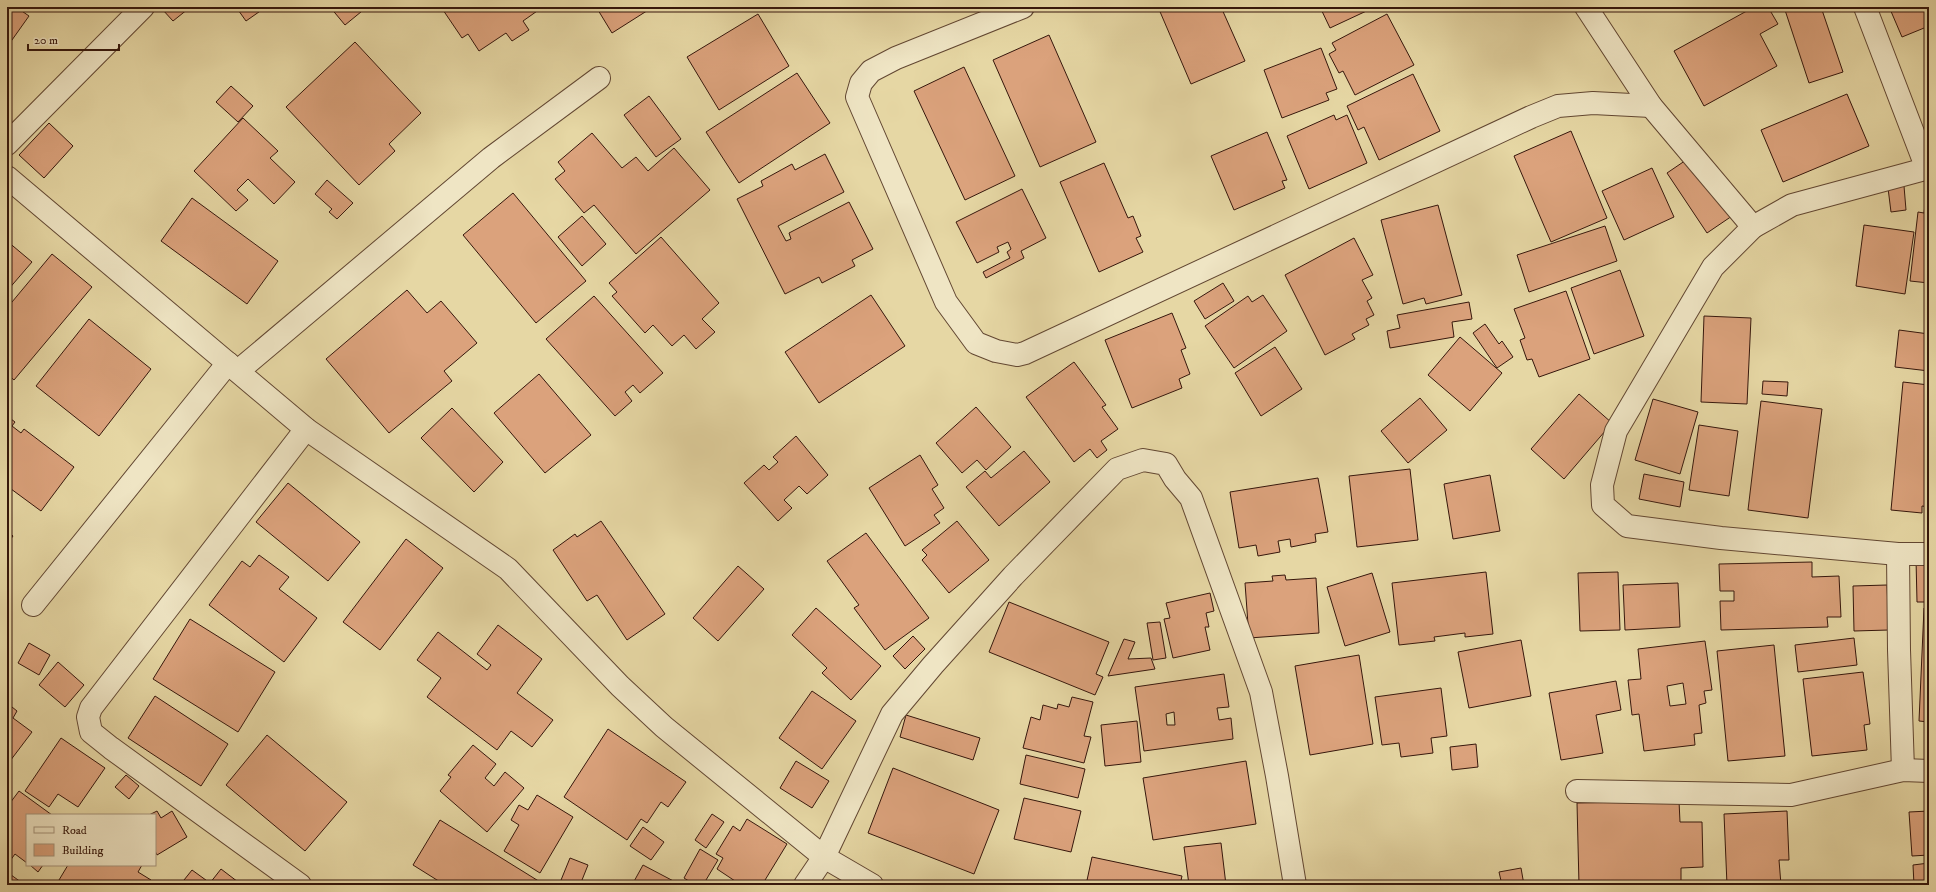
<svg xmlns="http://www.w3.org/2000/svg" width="1936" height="892" font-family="'IM FELL DW Pica',serif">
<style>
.building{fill:#dba27c;stroke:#36170c;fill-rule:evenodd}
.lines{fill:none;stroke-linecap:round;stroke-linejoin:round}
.minor-casing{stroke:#624732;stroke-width:24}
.minor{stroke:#efe5c4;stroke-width:22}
</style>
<rect width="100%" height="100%" fill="#e6d7a4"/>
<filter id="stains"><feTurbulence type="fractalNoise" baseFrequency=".005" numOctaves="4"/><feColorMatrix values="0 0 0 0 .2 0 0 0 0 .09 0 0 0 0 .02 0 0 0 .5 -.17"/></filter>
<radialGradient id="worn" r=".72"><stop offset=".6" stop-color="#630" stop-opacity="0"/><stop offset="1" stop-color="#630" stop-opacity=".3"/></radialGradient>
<g class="building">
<path d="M 7,7 L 16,7 L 29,16 L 7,47 Z"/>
<path d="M 164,7 L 187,7 L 188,9 L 173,21 L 162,9 Z"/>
<path d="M 236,7 L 266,7 L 246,21 Z"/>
<path d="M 330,7 L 367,7 L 345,25 Z"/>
<path d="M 441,7 L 465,7 L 467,11 L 473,7 L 538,7 L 540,9 L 523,21 L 529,30 L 512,41 L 506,33 L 479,51 L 468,34 L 462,38 Z"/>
<path d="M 603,7 L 653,7 L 612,33 L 598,10 Z"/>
<path d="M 1158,7 L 1221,7 L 1245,61 L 1191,84 Z"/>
<path d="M 1320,7 L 1375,7 L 1330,28 Z"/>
<path d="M 1754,7 L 1768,7 L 1778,24 L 1760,34 L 1777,66 L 1704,106 L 1674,51 Z"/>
<path d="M 1784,7 L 1821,7 L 1843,72 L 1809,83 Z"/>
<path d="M 1893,7 L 1929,7 L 1929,26 L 1902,37 L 1890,9 Z"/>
<path d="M 758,14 L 789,66 L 719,110 L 687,57 Z"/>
<path d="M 1387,14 L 1414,65 L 1355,95 L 1343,71 L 1339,73 L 1329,54 L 1336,50 L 1332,43 Z"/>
<path d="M 1049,35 L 1096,142 L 1040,167 L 993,60 Z"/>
<path d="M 355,42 L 421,113 L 389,144 L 395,151 L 359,185 L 286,107 Z"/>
<path d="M 1321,48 L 1337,89 L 1326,93 L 1329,100 L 1282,118 L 1264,70 Z"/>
<path d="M 964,67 L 1015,176 L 965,200 L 914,91 Z"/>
<path d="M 797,73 L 830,123 L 739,183 L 706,132 Z"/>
<path d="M 1413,74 L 1440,131 L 1379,160 L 1364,127 L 1358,130 L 1347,106 Z"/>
<path d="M 231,86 L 253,106 L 238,122 L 216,102 Z"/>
<path d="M 1847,94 L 1869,146 L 1783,182 L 1761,130 Z"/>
<path d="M 649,96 L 681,139 L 656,157 L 624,115 Z"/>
<path d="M 1334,115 L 1336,120 L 1347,115 L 1367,163 L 1309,189 L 1287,136 Z"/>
<path d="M 243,118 L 278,151 L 270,158 L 295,182 L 274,204 L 248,179 L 237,190 L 248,200 L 236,211 L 194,171 Z"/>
<path d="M 49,123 L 73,146 L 44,178 L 19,155 Z"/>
<path d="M 1571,131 L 1607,218 L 1551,242 L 1514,156 Z"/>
<path d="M 1267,132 L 1287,180 L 1282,181 L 1285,188 L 1234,210 L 1211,156 Z"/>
<path d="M 592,133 L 622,168 L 636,157 L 648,171 L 674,148 L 710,190 L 636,254 L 594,205 L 584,213 L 555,179 L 565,171 L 558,162 Z"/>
<path d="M 825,154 L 844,192 L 778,226 L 786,241 L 791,239 L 789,233 L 849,202 L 873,249 L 852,260 L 855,266 L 822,283 L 819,277 L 785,294 L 737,199 L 763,186 L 761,181 L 792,164 L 795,170 Z"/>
<path d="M 1692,156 L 1732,216 L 1707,233 L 1667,173 Z"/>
<path d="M 1104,163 L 1128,218 L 1133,216 L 1141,236 L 1136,238 L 1143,252 L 1099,272 L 1060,182 Z"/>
<path d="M 1652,168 L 1674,217 L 1624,240 L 1602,191 Z"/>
<path d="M 327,180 L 353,203 L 337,219 L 329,212 L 332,209 L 315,194 Z"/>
<path d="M 1904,186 L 1906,210 L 1891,212 L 1888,188 Z"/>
<path d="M 1022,189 L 1046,238 L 1021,251 L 1024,258 L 986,278 L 983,272 L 1010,258 L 1007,252 L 1011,249 L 1008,242 L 997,247 L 999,252 L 977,263 L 956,222 Z"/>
<path d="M 513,193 L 586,281 L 536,323 L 463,235 Z"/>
<path d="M 1926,197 L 1929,197 L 1929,283 L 1910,281 L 1918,212 L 1924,213 Z"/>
<path d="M 192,198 L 278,261 L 247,304 L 161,241 Z"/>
<path d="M 1438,205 L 1462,295 L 1426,304 L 1424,298 L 1403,304 L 1381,220 Z"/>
<path d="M 582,216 L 606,244 L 582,266 L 558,237 Z"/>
<path d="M 1864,225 L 1914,232 L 1905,294 L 1856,286 Z"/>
<path d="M 1605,226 L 1617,261 L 1529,292 L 1517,255 Z"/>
<path d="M 661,237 L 719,303 L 702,319 L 715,332 L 696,349 L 684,335 L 672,346 L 653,325 L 645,333 L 612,296 L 617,292 L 609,283 Z"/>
<path d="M 1354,238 L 1373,275 L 1362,280 L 1372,298 L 1367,301 L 1374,315 L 1366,319 L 1369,325 L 1352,334 L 1355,339 L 1325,355 L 1285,275 Z"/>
<path d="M 7,241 L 32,262 L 7,291 Z"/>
<path d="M 52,254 L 92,287 L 14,380 L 7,374 L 7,308 Z"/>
<path d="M 1620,270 L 1644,336 L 1594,354 L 1571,288 Z"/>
<path d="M 1223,283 L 1234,301 L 1205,319 L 1194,301 Z"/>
<path d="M 407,290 L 427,313 L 441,301 L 477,343 L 444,371 L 452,381 L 389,433 L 326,359 Z"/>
<path d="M 1566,291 L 1590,359 L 1539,377 L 1532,359 L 1527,360 L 1520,340 L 1525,338 L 1514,309 Z"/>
<path d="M 871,295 L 905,346 L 819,403 L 785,352 Z"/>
<path d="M 1263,295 L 1287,331 L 1234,368 L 1205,326 L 1248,296 L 1252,302 Z"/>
<path d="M 594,296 L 663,373 L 640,393 L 633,385 L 625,392 L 632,401 L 615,416 L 546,339 Z"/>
<path d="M 1469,302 L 1472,319 L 1452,322 L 1454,337 L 1390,348 L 1387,331 L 1400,328 L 1397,315 Z"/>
<path d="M 1172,313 L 1186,348 L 1181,350 L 1190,374 L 1179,379 L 1182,388 L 1132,408 L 1105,340 Z"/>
<path d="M 1704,316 L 1751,318 L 1747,404 L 1701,402 Z"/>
<path d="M 89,319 L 151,369 L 99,436 L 36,386 Z"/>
<path d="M 1485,324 L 1499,344 L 1502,341 L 1513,357 L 1497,368 L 1473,333 Z"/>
<path d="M 1899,330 L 1929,334 L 1929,371 L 1895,367 Z"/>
<path d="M 1460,337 L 1502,373 L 1470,411 L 1428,375 Z"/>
<path d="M 1275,347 L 1302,389 L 1261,416 L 1235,373 Z"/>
<path d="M 1074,362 L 1106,405 L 1102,407 L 1118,429 L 1101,441 L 1107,450 L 1097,458 L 1090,449 L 1074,462 L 1026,397 Z"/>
<path d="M 539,374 L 591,435 L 545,473 L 494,413 Z"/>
<path d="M 1763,381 L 1788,382 L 1787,396 L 1762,394 Z"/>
<path d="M 1903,382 L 1929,385 L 1929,507 L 1922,506 L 1922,513 L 1891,510 Z"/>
<path d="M 1579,394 L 1612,423 L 1564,479 L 1531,449 Z"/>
<path d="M 1420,398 L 1447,430 L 1408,463 L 1381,431 Z"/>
<path d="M 1653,399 L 1698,412 L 1680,474 L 1635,460 Z"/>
<path d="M 1761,401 L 1822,409 L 1808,518 L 1748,510 Z"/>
<path d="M 976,407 L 1011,447 L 986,470 L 977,460 L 962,473 L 936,443 Z"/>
<path d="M 452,408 L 503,462 L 474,492 L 421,438 Z"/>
<path d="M 7,416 L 15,422 L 12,426 L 21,433 L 24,429 L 74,467 L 41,511 L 7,486 Z"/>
<path d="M 1699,425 L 1738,431 L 1729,496 L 1689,490 Z"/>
<path d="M 796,436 L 828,475 L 807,494 L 799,486 L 784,500 L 792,508 L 778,521 L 744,483 L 764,465 L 769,470 L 778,462 L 773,457 Z"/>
<path d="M 1024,451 L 1050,482 L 999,526 L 966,487 L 985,471 L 991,478 Z"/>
<path d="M 920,455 L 938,485 L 932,489 L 944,508 L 934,515 L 940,523 L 905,546 L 869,488 Z"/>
<path d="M 1410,469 L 1418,540 L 1357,547 L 1349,476 Z"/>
<path d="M 1644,474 L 1684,482 L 1680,507 L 1639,499 Z"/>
<path d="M 1490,475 L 1500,531 L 1453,539 L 1444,484 Z"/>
<path d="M 1318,478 L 1328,532 L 1315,534 L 1316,542 L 1291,547 L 1290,539 L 1278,541 L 1280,552 L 1258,556 L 1256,545 L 1239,548 L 1230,492 Z"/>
<path d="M 288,483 L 360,542 L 328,581 L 256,522 Z"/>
<path d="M 601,521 L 665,614 L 627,640 L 597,595 L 587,601 L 553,550 L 575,534 L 577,537 Z"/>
<path d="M 957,521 L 989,560 L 949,593 L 922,560 L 927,555 L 922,550 Z"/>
<path d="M 7,531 L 13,536 L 7,544 Z"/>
<path d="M 866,533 L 929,618 L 885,650 L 854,608 L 859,605 L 827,561 Z"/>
<path d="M 406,539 L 443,568 L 380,650 L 343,622 Z"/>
<path d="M 259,555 L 289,577 L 279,589 L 317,618 L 284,662 L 209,605 L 242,561 L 250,567 Z"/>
<path d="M 1916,559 L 1929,559 L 1929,602 L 1917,602 Z"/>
<path d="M 1812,562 L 1812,577 L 1839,576 L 1841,617 L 1827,617 L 1828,627 L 1721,630 L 1720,601 L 1734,601 L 1734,591 L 1720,591 L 1719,564 Z"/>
<path d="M 738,566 L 764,589 L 718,641 L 693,618 Z"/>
<path d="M 1486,572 L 1493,634 L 1465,637 L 1465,633 L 1434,637 L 1435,641 L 1399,645 L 1392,583 Z"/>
<path d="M 1618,572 L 1620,630 L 1580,631 L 1578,573 Z"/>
<path d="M 1372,573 L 1390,632 L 1345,646 L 1327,587 Z"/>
<path d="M 1285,575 L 1286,580 L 1316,578 L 1319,633 L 1249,638 L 1245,583 L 1273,581 L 1272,576 Z"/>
<path d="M 1678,583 L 1680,627 L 1625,630 L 1623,585 Z"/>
<path d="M 1887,585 L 1889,630 L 1854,631 L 1853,586 Z"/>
<path d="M 1210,593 L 1214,611 L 1206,613 L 1209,627 L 1205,627 L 1210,650 L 1173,658 L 1164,619 L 1170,618 L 1166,603 Z"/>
<path d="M 1009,602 L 1109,642 L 1096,674 L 1103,677 L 1095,695 L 989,652 Z"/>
<path d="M 816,608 L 881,666 L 851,700 L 822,673 L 827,668 L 792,635 Z"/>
<path d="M 1924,608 L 1929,608 L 1929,722 L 1919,721 Z"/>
<path d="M 190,619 L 275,672 L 238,732 L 153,679 Z"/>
<path d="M 1160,622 L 1166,658 L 1153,660 L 1147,623 Z"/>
<path d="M 498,625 L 542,659 L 517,693 L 553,720 L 532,747 L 511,731 L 497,750 L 427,697 L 441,678 L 417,660 L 438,632 L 487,670 L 491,665 L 477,654 Z"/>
<path d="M 913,636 L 925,649 L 905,669 L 893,656 Z"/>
<path d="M 1854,638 L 1857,665 L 1798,672 L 1795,645 Z"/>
<path d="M 1124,639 L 1135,642 L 1128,659 L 1151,658 L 1155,669 L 1108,676 Z"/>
<path d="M 1521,640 L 1531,696 L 1469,708 L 1458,652 Z"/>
<path d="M 1705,641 L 1712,690 L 1704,691 L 1706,703 L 1699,705 L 1702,733 L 1694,734 L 1695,745 L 1644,751 L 1639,714 L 1632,715 L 1628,680 L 1641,679 L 1638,649 ZM 1683,683 L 1686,704 L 1670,706 L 1667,686 Z"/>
<path d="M 29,643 L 50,655 L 39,675 L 18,663 Z"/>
<path d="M 1774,645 L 1785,756 L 1728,761 L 1717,651 Z"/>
<path d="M 1359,655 L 1373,744 L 1310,755 L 1295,666 Z"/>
<path d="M 58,662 L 84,685 L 65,707 L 39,685 Z"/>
<path d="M 1863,672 L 1870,724 L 1864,725 L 1867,750 L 1812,756 L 1803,679 Z"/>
<path d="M 1224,674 L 1229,707 L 1217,708 L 1219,720 L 1231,718 L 1233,739 L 1144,751 L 1135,687 ZM 1174,712 L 1175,725 L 1167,725 L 1166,714 Z"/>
<path d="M 1616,681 L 1621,710 L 1596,715 L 1603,753 L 1561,760 L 1549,693 Z"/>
<path d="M 1441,688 L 1447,736 L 1431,738 L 1433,753 L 1401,757 L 1399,743 L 1382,745 L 1375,697 Z"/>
<path d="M 812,691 L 856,721 L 822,769 L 779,738 Z"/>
<path d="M 155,696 L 228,744 L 201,786 L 128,738 Z"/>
<path d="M 1072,697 L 1093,702 L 1084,736 L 1091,737 L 1084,763 L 1023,748 L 1031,717 L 1040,720 L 1043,705 L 1057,709 L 1058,704 L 1069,707 Z"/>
<path d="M 7,703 L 17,711 L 13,718 L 32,732 L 7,765 Z"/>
<path d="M 906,715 L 980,738 L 973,760 L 900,737 Z"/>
<path d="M 1137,721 L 1141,762 L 1105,766 L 1101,725 Z"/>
<path d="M 608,729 L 686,782 L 668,807 L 661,802 L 647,823 L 641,819 L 627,840 L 564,797 Z"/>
<path d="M 267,735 L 347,802 L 305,851 L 226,785 Z"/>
<path d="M 61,738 L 105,768 L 78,807 L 58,794 L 49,807 L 25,791 Z"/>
<path d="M 1476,744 L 1478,767 L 1452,770 L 1450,747 Z"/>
<path d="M 473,745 L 496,764 L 485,778 L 494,786 L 505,772 L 524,788 L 487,832 L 440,791 L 451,777 L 448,775 Z"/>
<path d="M 1026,755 L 1085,769 L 1078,798 L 1020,784 Z"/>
<path d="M 796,761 L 829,781 L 812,808 L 780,788 Z"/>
<path d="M 1246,761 L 1256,824 L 1153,840 L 1143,778 Z"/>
<path d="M 893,768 L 999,810 L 974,874 L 868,833 Z"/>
<path d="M 126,775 L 139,786 L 129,799 L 115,787 Z"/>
<path d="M 19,791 L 52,815 L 27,815 L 27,863 L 15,854 L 7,865 L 7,807 Z"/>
<path d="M 537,795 L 573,817 L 540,873 L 504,851 L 519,825 L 511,820 L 519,805 L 528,810 Z"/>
<path d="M 1024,798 L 1081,811 L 1071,852 L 1014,839 Z"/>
<path d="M 1679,801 L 1680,822 L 1702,822 L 1703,867 L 1681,868 L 1681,885 L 1579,885 L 1577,803 Z"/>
<path d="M 157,811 L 161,818 L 172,811 L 187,837 L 157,855 L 155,851 L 155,815 L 149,815 Z"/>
<path d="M 1787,811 L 1789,860 L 1779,860 L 1781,885 L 1727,885 L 1724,814 Z"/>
<path d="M 1929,811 L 1929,855 L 1912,856 L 1909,812 Z"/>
<path d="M 712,814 L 724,822 L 706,848 L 695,840 Z"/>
<path d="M 747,819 L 787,844 L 762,885 L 741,885 L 717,869 L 723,858 L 716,854 L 733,826 L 740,831 Z"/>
<path d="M 440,820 L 545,885 L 445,885 L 413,865 Z"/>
<path d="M 643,827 L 664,842 L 651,860 L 630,846 Z"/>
<path d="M 1221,843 L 1226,885 L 1189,885 L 1184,847 Z"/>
<path d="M 700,849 L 718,860 L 703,885 L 695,885 L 684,878 Z"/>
<path d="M 1092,857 L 1182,876 L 1180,885 L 1086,885 Z"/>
<path d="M 570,858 L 588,865 L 580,885 L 559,885 Z"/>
<path d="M 1929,863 L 1929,885 L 1914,885 L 1913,865 Z"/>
<path d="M 30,865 L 43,865 L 38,872 Z"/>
<path d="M 68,865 L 142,865 L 138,872 L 151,880 L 148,885 L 56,885 Z"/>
<path d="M 643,865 L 681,885 L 632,885 Z"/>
<path d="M 1521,868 L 1524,885 L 1502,885 L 1499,872 Z"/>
<path d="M 221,869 L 242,885 L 180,885 L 192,870 L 210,883 Z"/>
<path d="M 7,872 L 25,885 L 7,885 Z"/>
</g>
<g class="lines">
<g class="minor-casing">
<g id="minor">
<path d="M 1023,7 L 896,58 L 871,71 L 861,83 L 857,97 L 946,302 L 976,343 L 996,351 L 1017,355 L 1025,353 L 1531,117 L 1558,106 L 1593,103 L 1651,106"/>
<path d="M 1586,7 L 1651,106 L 1753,227"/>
<path d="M 1865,7 L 1927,169"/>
<path d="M 7,144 L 143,7"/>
<path d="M 1929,168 L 1792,205 L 1753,227 L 1713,267 L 1616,431 L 1602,485 L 1603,505 L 1627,526 L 1721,538 L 1898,554 L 1929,554"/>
<path d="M 7,177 L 306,429 L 508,569 L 620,686 L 664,727 L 824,857 L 872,885"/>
<path d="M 238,371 L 491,158 L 599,78"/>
<path d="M 1898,554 L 1899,650 L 1903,770"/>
<path d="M 33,605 L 228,363"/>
<path d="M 1577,791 L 1791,795 L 1903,770 L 1929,771"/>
<path d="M 300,885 L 111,748 L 91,732 L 88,717 L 91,708 L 306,429"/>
<path d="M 805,885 L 824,857 L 892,714 L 933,665 L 1013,576 L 1117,469 L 1143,460 L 1166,464 L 1175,479 L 1191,498 L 1261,692 L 1277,776 L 1295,885"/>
</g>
</g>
<use href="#minor" class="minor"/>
</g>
<rect width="1936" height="892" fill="none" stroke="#e6d7a4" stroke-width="24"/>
<rect x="8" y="8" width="1920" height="876" fill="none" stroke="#36170c" stroke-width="2"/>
<rect x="12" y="12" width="1912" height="868" fill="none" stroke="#36170c"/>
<rect x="26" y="814" width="130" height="52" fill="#efe5c4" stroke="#a5937a"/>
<rect x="34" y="827" width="20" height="6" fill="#efe5c4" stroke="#a5937a"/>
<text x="62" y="834" font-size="12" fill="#36170c">Road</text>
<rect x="34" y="844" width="20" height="12" fill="#dba27c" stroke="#a5937a"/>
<text x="62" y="854" font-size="12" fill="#36170c">Building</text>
<path d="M28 44v6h91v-6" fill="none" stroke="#36170c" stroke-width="2"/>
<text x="34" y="44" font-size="12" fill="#36170c" stroke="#efe5c4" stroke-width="3" paint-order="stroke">20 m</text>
<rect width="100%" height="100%" filter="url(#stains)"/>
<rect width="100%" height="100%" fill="url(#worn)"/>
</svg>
